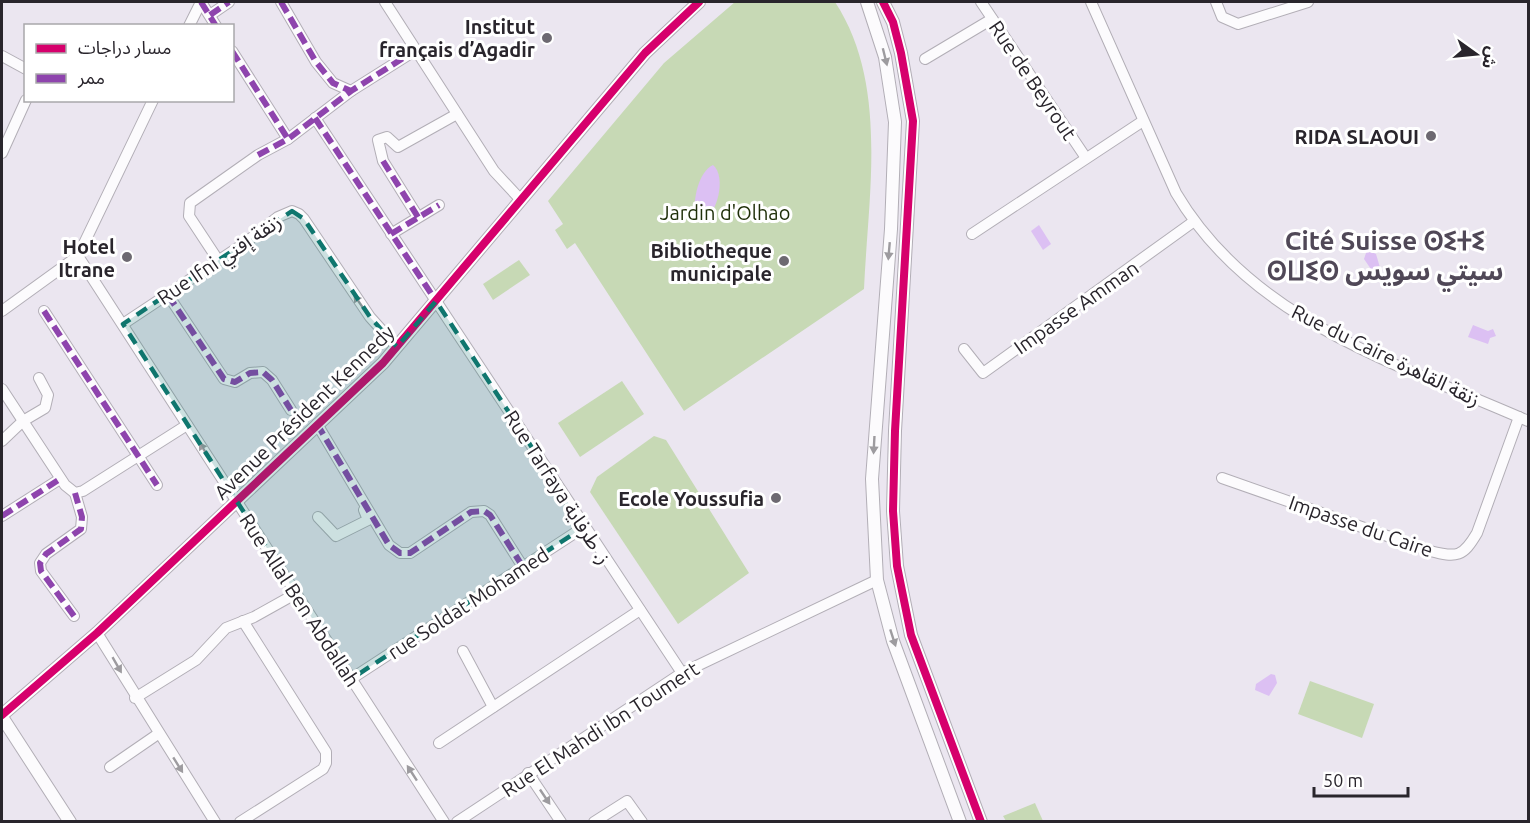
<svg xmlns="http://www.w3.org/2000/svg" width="1530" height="823" font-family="Ubuntu,'Noto Sans Arabic','Noto Sans Tifinagh',sans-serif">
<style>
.green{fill:#c7d9b5}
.water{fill:#dcc0f3}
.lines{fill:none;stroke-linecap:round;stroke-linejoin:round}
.minor-casing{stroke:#b2aeb6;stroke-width:12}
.tertiary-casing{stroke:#b2aeb6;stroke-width:14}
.minor{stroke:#fcfbfd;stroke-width:10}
.tertiary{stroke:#fcfbfd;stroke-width:12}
.quiet{stroke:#8e44ad;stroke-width:6;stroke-dasharray:12 6;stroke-linecap:butt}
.cycleway-casing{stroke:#fff;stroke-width:11}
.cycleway{stroke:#d6006c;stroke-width:8}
.oneway{fill:#9d9b9f}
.marked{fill:#0f766e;fill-opacity:0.2;stroke:#0f766e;stroke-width:4.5;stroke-dasharray:12 8;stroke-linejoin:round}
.poi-dot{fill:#6d6971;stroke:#fff;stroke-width:2}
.labels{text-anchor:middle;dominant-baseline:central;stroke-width:6;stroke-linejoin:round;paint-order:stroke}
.poi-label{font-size:20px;font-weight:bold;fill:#29252c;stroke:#fff;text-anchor:end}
.street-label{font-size:20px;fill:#29252c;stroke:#fff}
.park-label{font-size:20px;fill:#1f2f09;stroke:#fff}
.district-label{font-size:26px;font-weight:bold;fill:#504857;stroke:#fff}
</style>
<rect width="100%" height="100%" fill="#ebe6f0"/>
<g class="green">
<path d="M 735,2 L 835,2 C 889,84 868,196 864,289 L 684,411 L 575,243 L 567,249 L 555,230 L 563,224 L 548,201 L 664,63 Z"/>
<path d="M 519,260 L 530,275 L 493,300 L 483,284 Z"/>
<path d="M 622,381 L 644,414 L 580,457 L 558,423 Z"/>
<path d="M 654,436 L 666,440 L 749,573 L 678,624 L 590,492 L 597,477 Z"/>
<path d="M 1310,681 L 1374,704 L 1362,738 L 1298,714 Z"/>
<path d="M 1035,803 L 1043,821 L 1006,821 L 1003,816 Z"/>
</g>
<g class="water">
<path d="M 713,165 C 727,177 717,215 702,222 L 695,215 C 693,200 698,172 713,165 Z"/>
<path d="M 1039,225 L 1051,244 L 1043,250 L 1031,231 Z"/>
<path d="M 1367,250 L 1376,254 L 1381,271 L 1380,275 L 1375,275 L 1364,259 Z"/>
<path d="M 1473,325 L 1488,331 L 1493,329 L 1496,336 L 1490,338 L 1488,344 L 1468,337 Z"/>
<path d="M 1271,674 L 1275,675 L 1277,683 L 1269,696 L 1255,690 L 1256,684 Z"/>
</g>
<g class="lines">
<g class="minor-casing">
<g id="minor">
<path d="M 201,2 L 216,26"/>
<path d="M 281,2 L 316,62 L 333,83 L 351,91"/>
<path d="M 385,2 L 494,171 L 520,199"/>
<path d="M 981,2 L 1086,158"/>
<path d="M 1091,2 L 1176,193 C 1252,322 1399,364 1528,421"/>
<path d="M 1216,2 L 1222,17 L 1238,24 L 1308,2"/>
<path d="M 210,15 L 229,2"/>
<path d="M 189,26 L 201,2"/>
<path d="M 232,51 L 288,139"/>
<path d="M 2,56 L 26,69"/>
<path d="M 925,59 L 992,19"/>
<path d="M 315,118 L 682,673"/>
<path d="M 2,153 L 26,100"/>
<path d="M 418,217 L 383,161 L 378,140 L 387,137 L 398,147 L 457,114"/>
<path d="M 391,234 L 439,205"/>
<path d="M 972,234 L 1143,121"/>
<path d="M 78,256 L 444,822"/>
<path d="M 218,260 L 189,216 L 190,203 L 258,155 L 288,139 L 351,91 L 416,50"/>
<path d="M 168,295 L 224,379 L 235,382 L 250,373 L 263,372 L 272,380 L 291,410"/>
<path d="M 2,311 L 78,256 L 153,100"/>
<path d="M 44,311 L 157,485"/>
<path d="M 123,324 L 245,243 L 278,217 L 292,211 L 299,214 L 304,219 L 370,317 L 397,347"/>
<path d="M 964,349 L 983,373 L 1193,222"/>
<path d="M 2,389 L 65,485 L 75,493 L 83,491 L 187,425"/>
<path d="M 317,424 L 389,545 L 400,553 L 410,553 L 471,512 L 484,511 L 490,515 L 523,567"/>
<path d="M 2,441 L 23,421 L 45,408 L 48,395 L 39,378"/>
<path d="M 1222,478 L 1430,551 C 1457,558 1463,557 1477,533 L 1519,417"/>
<path d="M 2,516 L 60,479"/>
<path d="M 318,517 L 336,536 L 368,520 L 364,510"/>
<path d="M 74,616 L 41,571 L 40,563 L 46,554 L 81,529 L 82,517 L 75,493"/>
<path d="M 97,633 L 215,822"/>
<path d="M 463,651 L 493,707"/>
<path d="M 351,679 L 584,527"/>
<path d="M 135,698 L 196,660 L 226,628 L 254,617 L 297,593"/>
<path d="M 439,743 L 640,610"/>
<path d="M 110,767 L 158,734"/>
<path d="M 528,773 L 561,822"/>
<path d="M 240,822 L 323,769 L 326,763 L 326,752 L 243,621"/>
<path d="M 457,822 L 682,673 L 877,580"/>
<path d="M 594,822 L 627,801 L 642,822"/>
</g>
</g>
<g class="tertiary-casing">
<g id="tertiary">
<path d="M 867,2 L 885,57 L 895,122 L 891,229 L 872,479 L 877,580 L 893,641 L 960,822"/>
<path d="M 883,2 L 893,22 L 901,53 L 913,121 L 895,431 L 893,511 L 897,566 L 911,635 L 981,822"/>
<path d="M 2,715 L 97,633 L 383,363 L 645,53 L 699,2"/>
<path d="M 2,717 L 70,822"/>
</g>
</g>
<use href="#minor" class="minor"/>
<use href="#tertiary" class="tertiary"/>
<g class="quiet">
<path d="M 201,2 L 216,26"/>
<path d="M 281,2 L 316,62 L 333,83 L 351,91"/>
<path d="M 210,15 L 229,2"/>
<path d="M 232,51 L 288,139"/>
<path d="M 315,118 L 436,301"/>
<path d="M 258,155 L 288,139 L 351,91 L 416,50"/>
<path d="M 383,161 L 418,217"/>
<path d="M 391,234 L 439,205"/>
<path d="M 168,295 L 224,379 L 235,382 L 250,373 L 263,372 L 272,380 L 291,410"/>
<path d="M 44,311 L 157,485"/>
<path d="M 317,424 L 389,545 L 400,553 L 410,553 L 471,512 L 484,511 L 490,515 L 523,567"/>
<path d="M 2,516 L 60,479"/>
<path d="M 74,616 L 41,571 L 40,563 L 46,554 L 81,529 L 82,517 L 75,493"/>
</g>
<g class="cycleway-casing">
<g id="cycleway">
<path d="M 883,2 L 893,22 L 901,53 L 913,121 L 895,431 L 893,511 L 897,566 L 911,635 L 981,822"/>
<path d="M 2,715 L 97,633 L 383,363 L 645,53 L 699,2"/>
</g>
</g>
<use href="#cycleway" class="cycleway"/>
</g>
<defs><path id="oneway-solid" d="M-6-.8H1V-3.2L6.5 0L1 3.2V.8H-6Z" transform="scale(1.5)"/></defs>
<g class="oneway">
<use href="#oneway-solid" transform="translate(885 57) rotate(76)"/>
<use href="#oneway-solid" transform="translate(889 251) rotate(95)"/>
<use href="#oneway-solid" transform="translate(359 302) rotate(-125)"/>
<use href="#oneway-solid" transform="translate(874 445) rotate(93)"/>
<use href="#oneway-solid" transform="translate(204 450) rotate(-122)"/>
<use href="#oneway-solid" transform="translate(893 638) rotate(72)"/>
<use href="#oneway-solid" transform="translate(117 665) rotate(60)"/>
<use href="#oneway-solid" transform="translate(178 765) rotate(58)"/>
<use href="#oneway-solid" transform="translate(412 773) rotate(-123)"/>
<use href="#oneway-solid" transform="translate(545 797) rotate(56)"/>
</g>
<path class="marked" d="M 292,211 L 304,219 L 370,317 L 397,347 L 436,301 L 584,527 L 351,679 L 123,324 Z"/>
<g class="poi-dot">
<circle cx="547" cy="38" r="6"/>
<circle cx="1431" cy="136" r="6"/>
<circle cx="127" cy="257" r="6"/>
<circle cx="784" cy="261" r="6"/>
<circle cx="776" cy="498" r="6"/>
</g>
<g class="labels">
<g class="poi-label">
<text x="535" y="26">Institut<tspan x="535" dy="23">français d’Agadir</tspan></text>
<text x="1419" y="136">RIDA SLAOUI</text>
<text x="115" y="246">Hotel<tspan x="115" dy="23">Itrane</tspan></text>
<text x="772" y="250">Bibliotheque<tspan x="772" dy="23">municipale</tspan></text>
<text x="764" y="498">Ecole Youssufia</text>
</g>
<g class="street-label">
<text transform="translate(1033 80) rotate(56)">Rue de Beyrout</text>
<text transform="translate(219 259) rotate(-34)">Rue Ifni زنقة إفني</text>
<text transform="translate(1076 307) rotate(-35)">Impasse Amman</text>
<text transform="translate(1386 355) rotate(26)">Rue du Caire زنقة القاهرة</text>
<text transform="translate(304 412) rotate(-44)">Avenue Président Kennedy</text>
<text transform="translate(558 487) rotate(57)">Rue Tarfaya ز. طرفاية</text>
<text transform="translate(1361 526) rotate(19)">Impasse du Caire</text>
<text transform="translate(300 600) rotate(57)">Rue Allal Ben Abdallah</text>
<text transform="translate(468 603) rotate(-33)">rue Soldat Mohamed</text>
<text transform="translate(600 729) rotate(-33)">Rue El Mahdi Ibn Toumert</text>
</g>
<g class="park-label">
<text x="725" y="212">Jardin d'Olhao</text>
</g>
<g class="district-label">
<text x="1385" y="240">Cité Suisse ⵙⵉⵜⵉ<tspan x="1385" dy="30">ⵙⵡⵉⵙ سيتي سويس</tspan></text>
</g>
</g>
<rect width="1530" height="823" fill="none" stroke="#29252c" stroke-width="6"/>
<rect x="24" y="24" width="210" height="78" fill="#ffffff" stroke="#a9a8ab" stroke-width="1.5"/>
<rect x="36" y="44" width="30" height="9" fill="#d6006c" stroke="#a9a8ab" stroke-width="1.5"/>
<text x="78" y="54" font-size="18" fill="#29252c">مسار دراجات</text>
<rect x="36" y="74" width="30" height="9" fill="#8e44ad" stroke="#a9a8ab" stroke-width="1.5"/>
<text x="78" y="84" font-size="18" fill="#29252c">ممر</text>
<g transform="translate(1476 54) rotate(105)" stroke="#ffffff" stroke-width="4.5" paint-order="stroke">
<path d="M0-4.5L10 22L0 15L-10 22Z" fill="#29252c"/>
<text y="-9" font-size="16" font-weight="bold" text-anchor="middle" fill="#29252c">ش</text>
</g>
<path d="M1314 787v9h94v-9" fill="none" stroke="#29252c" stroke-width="3"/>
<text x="1323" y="787" font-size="18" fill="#29252c" stroke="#ffffff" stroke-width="4.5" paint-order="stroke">50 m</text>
</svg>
